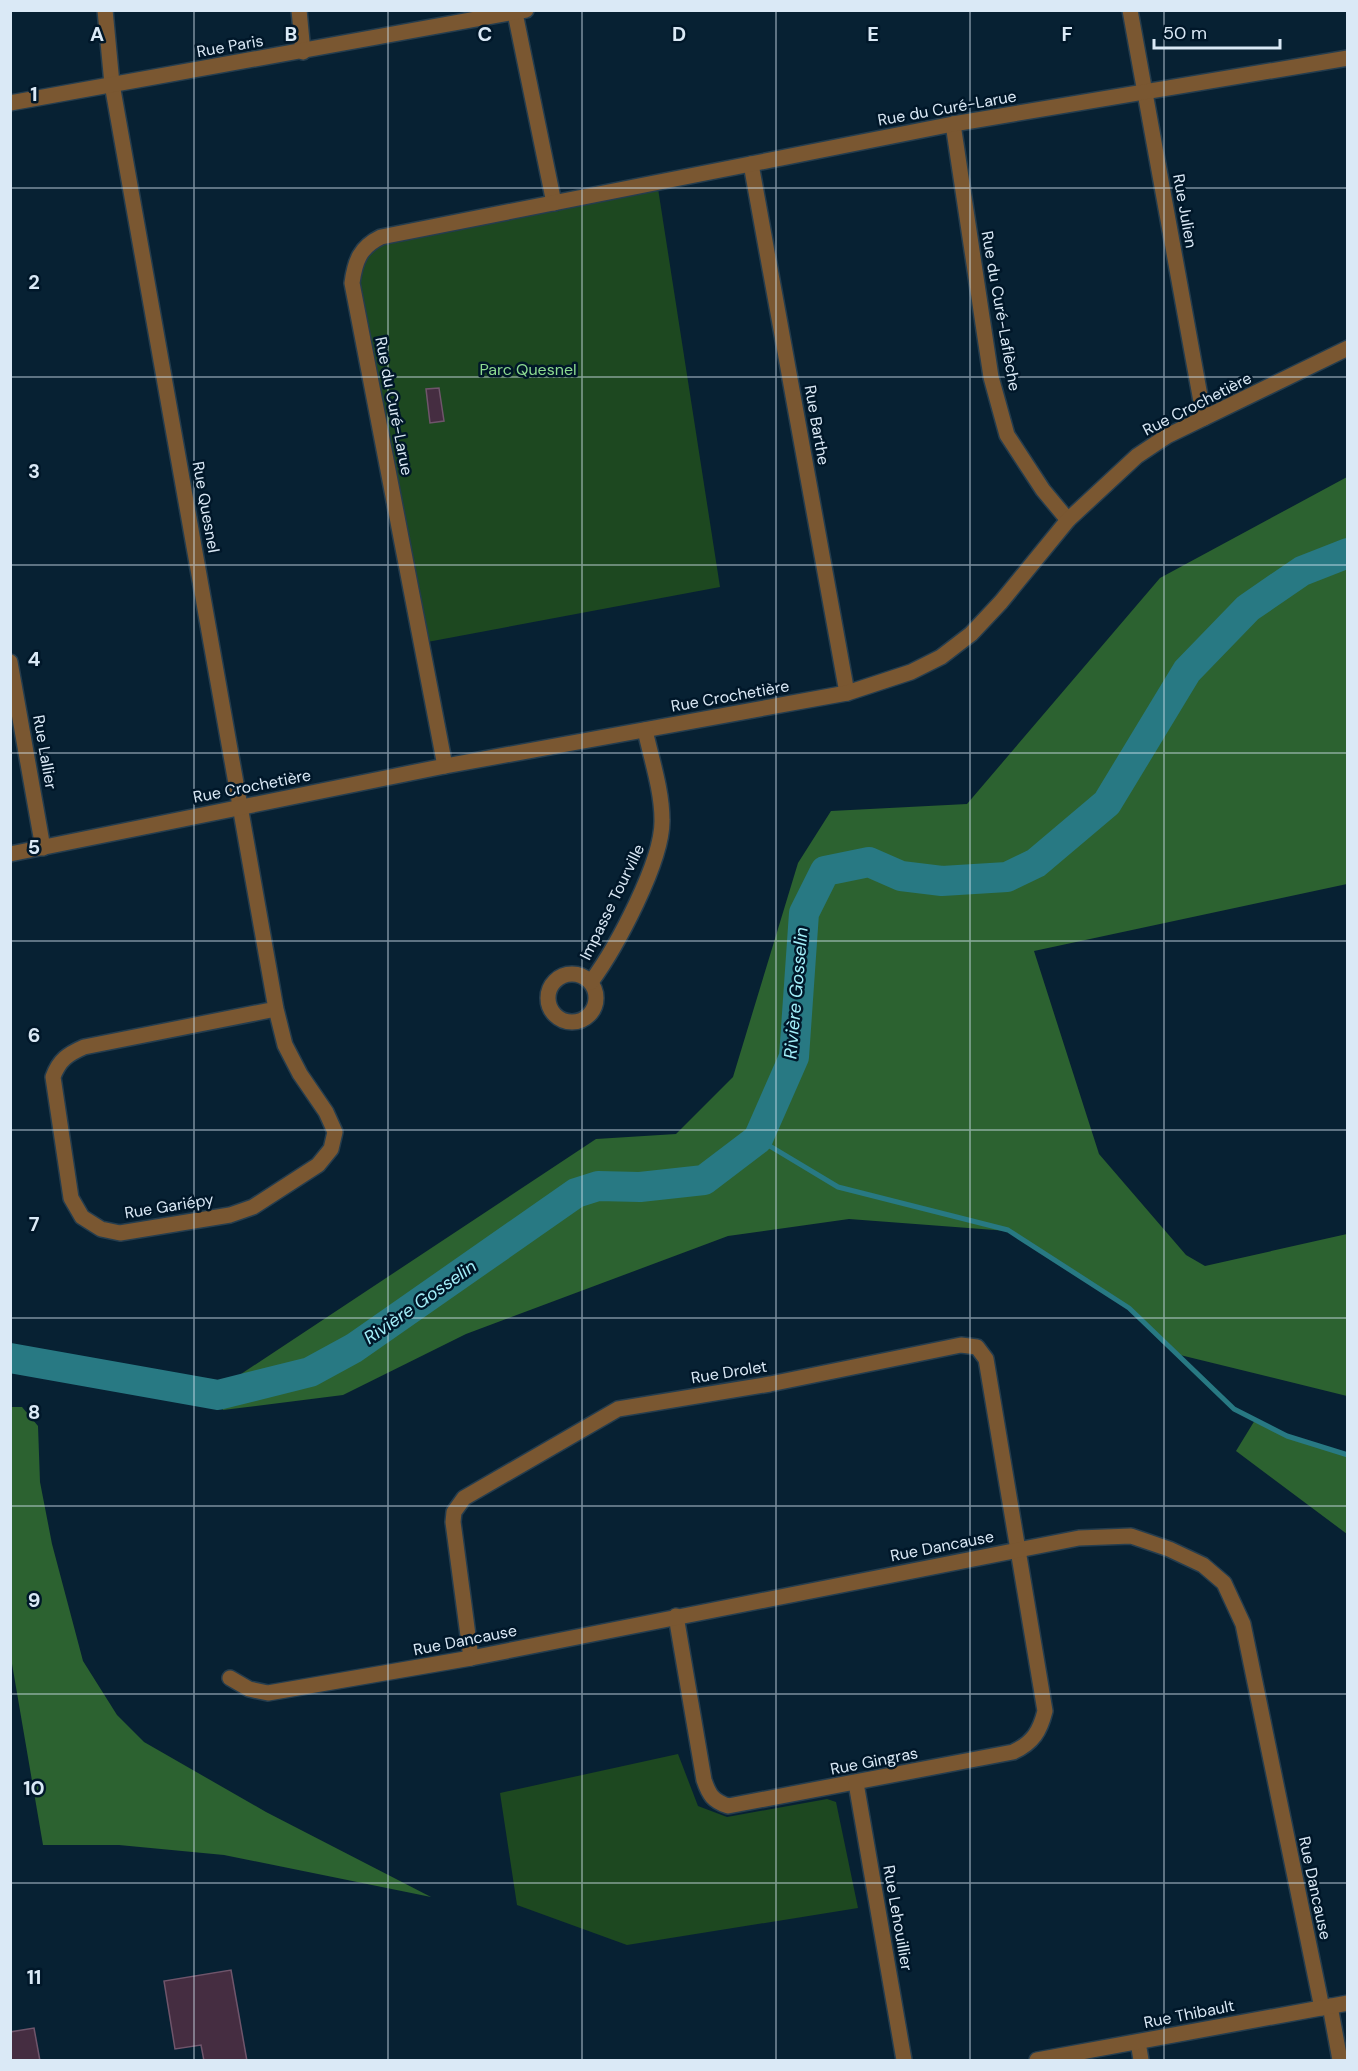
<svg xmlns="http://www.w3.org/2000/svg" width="1358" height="2071" font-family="'DM Sans',sans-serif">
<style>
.green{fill:#1d4820}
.forest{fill:#2c6230}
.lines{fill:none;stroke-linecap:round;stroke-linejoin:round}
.stream{stroke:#287983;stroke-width:5}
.river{stroke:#287983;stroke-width:30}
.building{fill:#452d41;stroke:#6f556b;stroke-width:1.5}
.minor-casing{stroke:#253d4e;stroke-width:18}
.minor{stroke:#7a5731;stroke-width:15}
.grid{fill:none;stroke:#dae9f6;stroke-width:1.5;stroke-opacity:0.55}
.labels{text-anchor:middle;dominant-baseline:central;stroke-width:5;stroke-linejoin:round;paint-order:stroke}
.street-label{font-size:16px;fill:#dae9f6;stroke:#001729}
.park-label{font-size:16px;fill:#8dda90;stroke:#001729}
.water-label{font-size:18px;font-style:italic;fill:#a3f0fa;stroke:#001729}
.grid-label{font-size:20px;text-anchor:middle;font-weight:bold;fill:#dae9f6;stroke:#001729;stroke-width:5;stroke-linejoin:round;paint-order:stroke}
</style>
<rect width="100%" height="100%" fill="#072133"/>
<g class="green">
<path d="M 657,182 L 720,587 L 422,643 L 354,264 L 367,244 Z"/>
<path d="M 678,1754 L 698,1806 L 727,1817 L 827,1799 L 836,1802 L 858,1908 L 627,1945 L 517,1905 L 500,1793 Z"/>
</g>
<g class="forest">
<path d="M 1347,477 L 1347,884 L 1034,951 L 1099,1154 L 1186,1255 L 1205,1266 L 1347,1234 L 1347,1396 L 1176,1354 L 1129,1308 L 1008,1231 L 849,1219 L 728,1236 L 466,1334 L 343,1395 L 223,1410 L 218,1395 L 232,1380 L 596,1139 L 676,1134 L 733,1077 L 798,863 L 831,811 L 967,804 L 1160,578 Z"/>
<path d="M 11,1407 L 22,1407 L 38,1426 L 40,1482 L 52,1544 L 83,1661 L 117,1715 L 144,1742 L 266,1812 L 431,1897 L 224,1855 L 119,1845 L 43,1845 L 11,1658 Z"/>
<path d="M 1255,1420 L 1287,1436 L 1347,1455 L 1347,1534 L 1236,1451 Z"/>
</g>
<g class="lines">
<path class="stream" d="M 758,1139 L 838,1187 L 1008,1230 L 1129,1308 L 1234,1409 L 1287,1436 L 1348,1455"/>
<path class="river" d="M 10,1358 L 218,1395 L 310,1372 L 354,1348 L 576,1193 L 598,1186 L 640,1187 L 704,1180 L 758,1139 L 794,1057 L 804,913 L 825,871 L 869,862 L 901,876 L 942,881 L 1007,877 L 1036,863 L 1107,803 L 1187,671 L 1248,608 L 1302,571 L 1348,553"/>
</g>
<g class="building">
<path d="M 439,388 L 444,421 L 430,423 L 426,389 Z"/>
<path d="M 231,1970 L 247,2061 L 204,2061 L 201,2045 L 175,2049 L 164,1981 Z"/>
<path d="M 34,2028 L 40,2061 L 10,2061 L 10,2032 Z"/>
</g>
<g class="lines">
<g class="minor-casing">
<g id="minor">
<path d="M 105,10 L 112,84 L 276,1009 L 285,1045 L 300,1074 L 326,1112 L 335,1132 L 331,1149 L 318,1165 L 253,1207 L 230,1215 L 120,1233 L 101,1229 L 82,1217 L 71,1198 L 53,1077 C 59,1060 68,1054 84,1047 L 276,1009"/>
<path d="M 299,10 L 303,52"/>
<path d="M 1130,10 L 1204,418"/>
<path d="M 515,13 L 554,203"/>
<path d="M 10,103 L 526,10"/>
<path d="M 953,124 L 991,377 L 1007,435 L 1043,490 L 1068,520"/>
<path d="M 751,164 L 847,693"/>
<path d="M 10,662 L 43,848"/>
<path d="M 445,766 L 352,283 C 355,261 360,247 381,237 L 953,124 L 1348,58"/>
<path d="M 10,854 L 445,766 L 847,693 L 911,672 L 941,657 L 971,634 L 1001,602 L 1068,520 L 1137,456 L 1167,436 L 1348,348"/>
<circle cx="572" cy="998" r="24"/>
<path d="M 591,982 C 616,948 663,861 662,820 C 662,790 651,758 645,730"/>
<path d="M 471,1658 L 453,1522 L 454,1512 L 464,1498 L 618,1409 L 770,1384 L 961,1345 L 977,1347 L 986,1359 L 1045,1711 C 1040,1731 1033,1743 1013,1752 L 728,1806 C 713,1801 709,1795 704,1780 L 676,1616"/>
<path d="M 230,1678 L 249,1689 L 268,1693 L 471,1658 L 1079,1538 L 1131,1536 L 1169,1549 L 1203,1565 L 1224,1583 L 1243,1624 L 1322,2008"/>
<path d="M 856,1783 L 904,2060"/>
<path d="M 1330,2006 L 1340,2060"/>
<path d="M 1138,2042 L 1141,2060"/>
<path d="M 1037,2060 L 1348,2003"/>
</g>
</g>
<use href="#minor" class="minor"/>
</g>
<path class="grid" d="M 194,10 L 194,2060M 388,10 L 388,2060M 582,10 L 582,2060M 776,10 L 776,2060M 970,10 L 970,2060M 1164,10 L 1164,2060M 10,188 L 1348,188M 10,377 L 1348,377M 10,565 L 1348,565M 10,753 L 1348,753M 10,941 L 1348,941M 10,1130 L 1348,1130M 10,1318 L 1348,1318M 10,1506 L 1348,1506M 10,1694 L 1348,1694M 10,1883 L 1348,1883"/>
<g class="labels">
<g class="street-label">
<text transform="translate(230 46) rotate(-10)">Rue Paris</text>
<text transform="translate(947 108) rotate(-10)">Rue du Curé-Larue</text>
<text transform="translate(1185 211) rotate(80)">Rue Julien</text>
<text transform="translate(1001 311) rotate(80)">Rue du Curé-Laflèche</text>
<text transform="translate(1197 404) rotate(-27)">Rue Crochetière</text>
<text transform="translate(394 406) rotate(79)">Rue du Curé-Larue</text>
<text transform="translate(817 425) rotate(80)">Rue Barthe</text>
<text transform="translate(206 507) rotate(80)">Rue Quesnel</text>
<text transform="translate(730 696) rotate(-10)">Rue Crochetière</text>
<text transform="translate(45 752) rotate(80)">Rue Lallier</text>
<text transform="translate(252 786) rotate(-11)">Rue Crochetière</text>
<text transform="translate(612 902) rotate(-64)">Impasse Tourville</text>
<text transform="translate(169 1206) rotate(-9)">Rue Gariépy</text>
<text transform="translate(729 1372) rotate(-9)">Rue Drolet</text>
<text transform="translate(942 1546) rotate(-11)">Rue Dancause</text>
<text transform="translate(465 1640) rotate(-11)">Rue Dancause</text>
<text transform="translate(874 1761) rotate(-11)">Rue Gingras</text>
<text transform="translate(1315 1888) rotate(78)">Rue Dancause</text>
<text transform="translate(898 1918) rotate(80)">Rue Lehouillier</text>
<text transform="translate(1189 2014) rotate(-11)">Rue Thibault</text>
</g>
<g class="park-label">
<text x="528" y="369">Parc Quesnel</text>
</g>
<g class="water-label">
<text transform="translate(796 993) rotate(-85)">Rivière Gosselin</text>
<text transform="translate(420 1302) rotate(-35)">Rivière Gosselin</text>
</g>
</g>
<g class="grid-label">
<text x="97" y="41">A</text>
<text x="291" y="41">B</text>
<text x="485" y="41">C</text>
<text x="679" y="41">D</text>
<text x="873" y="41">E</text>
<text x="1067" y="41">F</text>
<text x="34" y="101">1</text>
<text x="34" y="289">2</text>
<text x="34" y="478">3</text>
<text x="34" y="666">4</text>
<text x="34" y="854">5</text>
<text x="34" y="1042">6</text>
<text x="34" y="1231">7</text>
<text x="34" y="1419">8</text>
<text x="34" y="1607">9</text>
<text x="34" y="1795">10</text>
<text x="34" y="1984">11</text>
</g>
<rect width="1358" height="2071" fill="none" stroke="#dae9f6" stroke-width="24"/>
<path d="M1154 39v9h126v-9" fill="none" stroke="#dae9f6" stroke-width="3"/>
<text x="1163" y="39" font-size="18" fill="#dae9f6" stroke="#001729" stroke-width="4.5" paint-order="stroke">50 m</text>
</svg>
